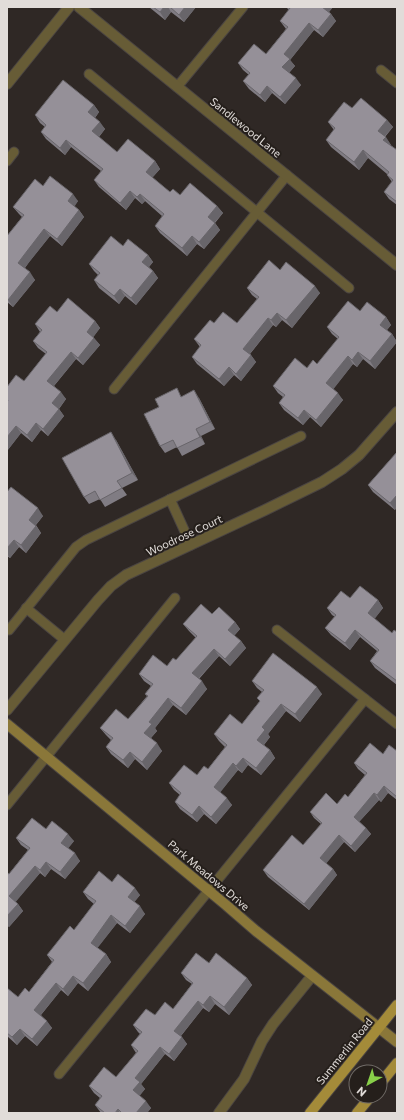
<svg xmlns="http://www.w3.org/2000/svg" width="404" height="1120" font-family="Commissioner,sans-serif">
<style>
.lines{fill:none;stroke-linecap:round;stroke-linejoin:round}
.lane-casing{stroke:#4b4542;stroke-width:11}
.street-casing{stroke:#4b4542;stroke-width:12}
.secondary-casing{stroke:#4b4542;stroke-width:12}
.primary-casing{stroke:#4b4542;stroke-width:12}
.lane{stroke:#675c36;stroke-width:9}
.street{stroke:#675c36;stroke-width:10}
.secondary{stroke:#8a7739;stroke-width:10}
.primary{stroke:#a48b39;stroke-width:10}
.wall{fill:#807c83}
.shaded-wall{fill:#68656a}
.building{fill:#959098;stroke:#68656a}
.labels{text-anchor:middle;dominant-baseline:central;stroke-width:4;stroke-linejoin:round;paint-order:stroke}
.street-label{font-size:11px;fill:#e1dcd9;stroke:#251f1b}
</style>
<rect width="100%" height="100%" fill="#2f2825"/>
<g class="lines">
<g class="lane-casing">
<g id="lane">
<path d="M 381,70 L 397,83"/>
<path d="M 89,74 L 349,288"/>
<path d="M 177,87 L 243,7"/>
<path d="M 7,161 L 14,152"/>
<path d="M 114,389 L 287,175"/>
<path d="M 170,499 L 191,545"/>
<path d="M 26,608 L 65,640"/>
<path d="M 9,630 L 76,547 L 86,540 L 301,436"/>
<path d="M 277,630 L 397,724"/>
<path d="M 7,805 L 175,598"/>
<path d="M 59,1074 L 365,699"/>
</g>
</g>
<g class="street-casing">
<g id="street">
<path d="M 79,7 L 397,265"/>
<path d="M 7,84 L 69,7"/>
<path d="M 7,710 L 98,600 L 111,586 L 126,575 L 265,510 L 322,482 L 342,469 L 359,455 L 397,412"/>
<path d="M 219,1113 L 244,1079 L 262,1041 L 273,1024 L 312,976"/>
</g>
</g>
<g class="secondary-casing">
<path id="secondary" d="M 7,724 L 226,905 L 256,931 L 397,1042"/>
</g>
<g class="primary-casing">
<g id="primary">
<path d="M 380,1084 L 397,1063"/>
<path d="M 310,1113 L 397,1005"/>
<path d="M 357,1113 L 371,1096"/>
</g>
</g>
<use href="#lane" class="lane"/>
<use href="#street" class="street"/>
<use href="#secondary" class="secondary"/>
<use href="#primary" class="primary"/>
</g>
<g class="wall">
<path d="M 149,7 L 196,7 L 184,22 L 171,12 L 165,20 Z"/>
<path d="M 286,7 L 333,7 L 329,12 L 331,14 L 336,21 L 323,37 L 314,30 L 290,60 L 295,66 L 289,73 L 301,85 L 285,104 L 272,93 L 265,102 L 249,89 L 243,81 L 249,75 L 243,70 L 238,63 L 266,54 L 286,29 L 280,21 L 289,10 Z"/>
<path d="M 94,105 L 99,112 L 95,118 L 105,129 L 99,137 L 117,152 L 155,161 L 160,169 L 152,178 L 170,192 L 180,195 L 217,206 L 223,213 L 215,223 L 220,230 L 204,249 L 197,244 L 187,256 L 160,233 L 155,226 L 162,216 L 145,201 L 142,204 L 135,198 L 126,210 L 99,187 L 94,180 L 101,171 L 71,147 L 65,155 L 46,139 L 41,132 L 45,127 L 40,123 L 35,115 Z"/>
<path d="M 352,108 L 387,120 L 393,127 L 385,137 L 391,145 L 390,145 L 397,150 L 397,205 L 389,199 L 384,192 L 392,182 L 387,175 L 387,174 L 368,158 L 359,170 L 331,147 L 326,140 L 334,130 L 328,122 Z"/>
<path d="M 43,186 L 78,201 L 74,206 L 79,210 L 84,217 L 62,246 L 50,236 L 29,262 L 25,268 L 35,280 L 13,307 L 7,302 L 7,236 L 22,217 L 19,214 L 13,207 Z"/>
<path d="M 123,246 L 148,255 L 153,262 L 149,267 L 153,271 L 158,278 L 136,305 L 125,296 L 119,304 L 99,288 L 94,280 L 98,275 L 94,271 L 89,264 Z"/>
<path d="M 280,270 L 320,293 L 292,328 L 282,320 L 276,327 L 273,325 L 250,354 L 256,362 L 241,381 L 234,375 L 224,386 L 197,364 L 192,357 L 200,347 L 194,339 L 214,323 L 237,323 L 257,299 L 252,295 L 247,288 Z"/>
<path d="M 360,311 L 386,317 L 391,325 L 387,330 L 392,334 L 397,342 L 375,369 L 363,359 L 357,367 L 353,364 L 333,389 L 343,400 L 321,427 L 310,417 L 303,425 L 284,410 L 279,403 L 283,397 L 278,393 L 273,386 L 307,368 L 317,364 L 338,339 L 332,334 L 327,327 Z"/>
<path d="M 57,312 L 95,321 L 100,328 L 93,337 L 100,345 L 83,365 L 76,359 L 54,386 L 66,399 L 59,409 L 64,416 L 48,436 L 41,430 L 32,442 L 21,433 L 7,451 L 7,387 L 24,381 L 46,354 L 38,348 L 33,341 L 40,332 L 35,324 Z"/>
<path d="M 182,396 L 199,398 L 215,429 L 201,436 L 205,444 L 182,456 L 177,447 L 165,453 L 160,446 Z"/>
<path d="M 116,440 L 138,480 L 122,488 L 127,495 L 105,507 L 100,499 L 89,504 L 84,497 Z"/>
<path d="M 397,452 L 395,510 L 373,492 L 368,485 Z"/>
<path d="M 7,492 L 43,516 L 36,525 L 41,533 L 26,553 L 19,547 L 10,558 L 7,556 Z"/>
<path d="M 350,598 L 378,600 L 383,608 L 374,619 L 392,633 L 397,632 L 397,685 L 375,668 L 370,661 L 377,651 L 360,637 L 350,650 L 331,635 L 325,628 L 335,617 L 332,615 L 327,608 Z"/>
<path d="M 212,614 L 235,622 L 240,629 L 234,636 L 241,641 L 246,648 L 230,666 L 219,656 L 199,679 L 207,689 L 186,715 L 173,705 L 155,728 L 157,731 L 151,738 L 162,751 L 147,770 L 135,759 L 128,768 L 111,754 L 106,747 L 111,740 L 106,735 L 100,728 L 128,719 L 147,696 L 145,694 L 151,686 L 144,681 L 139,674 L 167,666 L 176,660 L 196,638 L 189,631 L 183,624 Z"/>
<path d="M 252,681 L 322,694 L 300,722 L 286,711 L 268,734 L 270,737 L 264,745 L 270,750 L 275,758 L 261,775 L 248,765 L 242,773 L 238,770 L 220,792 L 232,805 L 216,824 L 204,814 L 197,822 L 180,809 L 175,802 L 180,795 L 174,790 L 169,783 L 197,775 L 208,769 L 225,747 L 219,741 L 214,734 L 242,724 L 260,701 L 257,698 L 262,692 L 257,688 Z"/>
<path d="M 397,751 L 397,800 L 388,793 L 381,802 L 379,800 L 359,822 L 366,828 L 371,834 L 355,852 L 344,842 L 326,863 L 333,869 L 337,875 L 309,910 L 268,877 L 263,870 L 303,845 L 321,824 L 314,818 L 310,812 L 337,804 L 348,797 L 365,775 L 358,769 L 354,763 L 383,754 Z"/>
<path d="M 46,829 L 74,841 L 68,848 L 80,861 L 65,879 L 51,869 L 45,877 L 40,873 L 15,902 L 18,904 L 23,911 L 9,927 L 7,925 L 7,873 L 9,874 L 28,850 L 21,845 L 16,838 Z"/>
<path d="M 112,882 L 140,895 L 134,902 L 145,914 L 130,933 L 117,923 L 97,948 L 106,954 L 111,962 L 88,991 L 78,983 L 68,996 L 61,990 L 41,1015 L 52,1028 L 37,1046 L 25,1036 L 17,1045 L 7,1036 L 7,988 L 18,997 L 29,992 L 52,962 L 47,955 L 74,930 L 94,904 L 88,899 L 83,892 Z"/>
<path d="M 209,963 L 247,978 L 252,985 L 229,1015 L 215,1004 L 209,1012 L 203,1008 L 181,1036 L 187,1044 L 174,1061 L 165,1054 L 141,1084 L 145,1089 L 139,1096 L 151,1108 L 147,1113 L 101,1113 L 95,1105 L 100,1098 L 94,1093 L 89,1086 L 116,1077 L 136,1053 L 131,1045 L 140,1034 L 138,1032 L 133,1025 L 173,1009 L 192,984 L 186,980 L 181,973 Z"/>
</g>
<g class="shaded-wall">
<path d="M 164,7 L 168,7 L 171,12 L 165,20 L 160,12 Z"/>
<path d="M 185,7 L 196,7 L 184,22 L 179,15 Z"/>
<path d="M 322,7 L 333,7 L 327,14 Z"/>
<path d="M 331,14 L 336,21 L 323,37 L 318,30 Z"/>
<path d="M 309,23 L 314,30 L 290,60 L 295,66 L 287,75 L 282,67 L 284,54 Z"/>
<path d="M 296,78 L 301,85 L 285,104 L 280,97 Z"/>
<path d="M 267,86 L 272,93 L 265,102 L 260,95 Z"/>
<path d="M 94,105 L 99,112 L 94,119 L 88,112 Z"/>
<path d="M 387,120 L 393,127 L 383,138 L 378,131 Z"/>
<path d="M 100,122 L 105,129 L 97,139 L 92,131 Z"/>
<path d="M 386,137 L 391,145 L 389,147 L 383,140 Z"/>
<path d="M 66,140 L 71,147 L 65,155 L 60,148 Z"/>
<path d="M 363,150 L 368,158 L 359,170 L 354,162 Z"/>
<path d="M 155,161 L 160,169 L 151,179 L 146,172 Z"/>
<path d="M 130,191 L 135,198 L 126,210 L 120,203 Z"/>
<path d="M 73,194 L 78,201 L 73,209 L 68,201 Z"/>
<path d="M 140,194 L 145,201 L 142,204 L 137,197 Z"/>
<path d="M 217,206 L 223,213 L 213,224 L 208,217 Z"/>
<path d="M 79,210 L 84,217 L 62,246 L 57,239 Z"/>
<path d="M 215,223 L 220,230 L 204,249 L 199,242 Z"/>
<path d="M 44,229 L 50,236 L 23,270 L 18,263 Z"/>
<path d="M 192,236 L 197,244 L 187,256 L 182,248 Z"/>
<path d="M 148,255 L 153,262 L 147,269 L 142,262 Z"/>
<path d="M 153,271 L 158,278 L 136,305 L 131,298 Z"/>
<path d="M 30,272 L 35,280 L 13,307 L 8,300 Z"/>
<path d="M 315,286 L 320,293 L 292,328 L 286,320 Z"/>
<path d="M 120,289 L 125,296 L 119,304 L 114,296 Z"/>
<path d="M 277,313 L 282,320 L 276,327 L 271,320 Z"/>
<path d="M 386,317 L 391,325 L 385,332 L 380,325 Z"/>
<path d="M 268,318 L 273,325 L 248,356 L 243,349 Z"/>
<path d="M 95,321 L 100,328 L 92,339 L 87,332 Z"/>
<path d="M 392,334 L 397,342 L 375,369 L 370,361 Z"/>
<path d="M 94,338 L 100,345 L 83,365 L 78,358 Z"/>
<path d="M 71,352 L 76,359 L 52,388 L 47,381 Z"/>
<path d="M 358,352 L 363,359 L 357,367 L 352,360 Z"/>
<path d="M 251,355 L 256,362 L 241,381 L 236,374 Z"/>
<path d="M 348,356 L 353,364 L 332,391 L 326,383 Z"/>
<path d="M 229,367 L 234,375 L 224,386 L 219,379 Z"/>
<path d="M 194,390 L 199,398 L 215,429 L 210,422 Z"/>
<path d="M 61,392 L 66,399 L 57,411 L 52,403 Z"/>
<path d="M 338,393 L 343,400 L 321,427 L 316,420 Z"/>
<path d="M 59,409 L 64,416 L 48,436 L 43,429 Z"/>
<path d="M 304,410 L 310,417 L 303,425 L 298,418 Z"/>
<path d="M 36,423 L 41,430 L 32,442 L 27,435 Z"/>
<path d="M 16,426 L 21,433 L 7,451 L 7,437 Z"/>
<path d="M 196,429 L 201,436 L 205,444 L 200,437 Z"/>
<path d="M 111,432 L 116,440 L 138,480 L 132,473 Z"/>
<path d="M 397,495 L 397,508 L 395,510 L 390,503 Z"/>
<path d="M 38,508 L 43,516 L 34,527 L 29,520 Z"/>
<path d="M 36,526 L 41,533 L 26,553 L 21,545 Z"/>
<path d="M 14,540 L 19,547 L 10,558 L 7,554 L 7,548 Z"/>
<path d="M 378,600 L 383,608 L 373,621 L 368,613 Z"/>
<path d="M 235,622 L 240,629 L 233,637 L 228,630 Z"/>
<path d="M 355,630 L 360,637 L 350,650 L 345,643 Z"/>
<path d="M 241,641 L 246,648 L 230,666 L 225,659 Z"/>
<path d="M 214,649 L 219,656 L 197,680 L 192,673 Z"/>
<path d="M 202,681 L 207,689 L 186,715 L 181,708 Z"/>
<path d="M 317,687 L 322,694 L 300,722 L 295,714 Z"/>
<path d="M 168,698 L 173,705 L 155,728 L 157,731 L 149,740 L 144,733 L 149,722 Z"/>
<path d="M 281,704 L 286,711 L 268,734 L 270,737 L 262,747 L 257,740 L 262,727 Z"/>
<path d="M 157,743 L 162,751 L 147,770 L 142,762 Z"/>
<path d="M 270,750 L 275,758 L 261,775 L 256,768 Z"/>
<path d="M 130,752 L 135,759 L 128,768 L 123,760 Z"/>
<path d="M 243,758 L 248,765 L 242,773 L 236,766 Z"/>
<path d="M 233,763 L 238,770 L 219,794 L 214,787 Z"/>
<path d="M 384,786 L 388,793 L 381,802 L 377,795 Z"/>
<path d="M 374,793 L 379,800 L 358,823 L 354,817 Z"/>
<path d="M 227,798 L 232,805 L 216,824 L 211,817 Z"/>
<path d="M 199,806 L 204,814 L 197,822 L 192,815 Z"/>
<path d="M 366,828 L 371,834 L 355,852 L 351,846 Z"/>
<path d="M 68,834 L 74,841 L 67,850 L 61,843 Z"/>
<path d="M 339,835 L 344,842 L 325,865 L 320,858 Z"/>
<path d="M 75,853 L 80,861 L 65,879 L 60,872 Z"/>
<path d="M 46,862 L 51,869 L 45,877 L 40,870 Z"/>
<path d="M 35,866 L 40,873 L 14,904 L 9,896 Z"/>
<path d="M 333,869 L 337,875 L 309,910 L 304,904 Z"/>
<path d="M 135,888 L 140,895 L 133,904 L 128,897 Z"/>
<path d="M 18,904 L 23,911 L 9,927 L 7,924 L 7,916 Z"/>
<path d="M 140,906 L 145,914 L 130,933 L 125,926 Z"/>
<path d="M 111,915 L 117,923 L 96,950 L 91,943 Z"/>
<path d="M 106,954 L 111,962 L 88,991 L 83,983 Z"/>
<path d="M 73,976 L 78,983 L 68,996 L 63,989 Z"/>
<path d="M 247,978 L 252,985 L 229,1015 L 224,1007 Z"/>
<path d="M 56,983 L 61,990 L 39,1017 L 34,1010 Z"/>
<path d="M 210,996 L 215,1004 L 209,1012 L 203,1005 Z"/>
<path d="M 198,1001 L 203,1008 L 179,1038 L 174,1031 Z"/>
<path d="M 47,1021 L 52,1028 L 37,1046 L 32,1039 Z"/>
<path d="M 20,1029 L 25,1036 L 17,1045 L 12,1037 Z"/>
<path d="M 182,1037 L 187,1044 L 174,1061 L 169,1054 Z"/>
<path d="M 160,1047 L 165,1054 L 141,1084 L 145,1089 L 138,1098 L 133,1090 L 135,1078 Z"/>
<path d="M 146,1101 L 151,1108 L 147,1113 L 136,1113 Z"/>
<path d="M 118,1109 L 120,1113 L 115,1113 Z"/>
</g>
<g class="building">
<path d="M 153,7 L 164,7 L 160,12 Z"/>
<path d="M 170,7 L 185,7 L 179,15 Z"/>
<path d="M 289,7 L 322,7 L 331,14 L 318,30 L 309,23 L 284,54 L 290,59 L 282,67 L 296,78 L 280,97 L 267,86 L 260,95 L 243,81 L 250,73 L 238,63 L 254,44 L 266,54 L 288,27 L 280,21 L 290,8 Z"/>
<path d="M 63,80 L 94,105 L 88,112 L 100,122 L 92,131 L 117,152 L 128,139 L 155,161 L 146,172 L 170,192 L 173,189 L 180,195 L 190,183 L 217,206 L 208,217 L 215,223 L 199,242 L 192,236 L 182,248 L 155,226 L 164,214 L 140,194 L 137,197 L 130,191 L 120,203 L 94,180 L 103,169 L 66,140 L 60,148 L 41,132 L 46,125 L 35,115 Z"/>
<path d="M 361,98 L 387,120 L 378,131 L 386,137 L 383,140 L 397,150 L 397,202 L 384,192 L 393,180 L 387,175 L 389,172 L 363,150 L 354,162 L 326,140 L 335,128 L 328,122 L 344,102 L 352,108 Z"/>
<path d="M 50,176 L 73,194 L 68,201 L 79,210 L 57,239 L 44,229 L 24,255 L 18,263 L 30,272 L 8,300 L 7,299 L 7,236 L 24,215 L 13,207 L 35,179 L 43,186 Z"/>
<path d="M 111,236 L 123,246 L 128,239 L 148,255 L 142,262 L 153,271 L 131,298 L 120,289 L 114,296 L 94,280 L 100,273 L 89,264 Z"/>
<path d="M 269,260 L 280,270 L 286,262 L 315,286 L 286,320 L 277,313 L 271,320 L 268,318 L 243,349 L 251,355 L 236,374 L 229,367 L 219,379 L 192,357 L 201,345 L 194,339 L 210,320 L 214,323 L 223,312 L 237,323 L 259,297 L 247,288 Z"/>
<path d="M 68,298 L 95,321 L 87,332 L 94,338 L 78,358 L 71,352 L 47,381 L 61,392 L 52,403 L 59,409 L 43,429 L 36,423 L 27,435 L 16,426 L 7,437 L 7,402 L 8,400 L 7,399 L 7,387 L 16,375 L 24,381 L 47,352 L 33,341 L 42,330 L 35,324 L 50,306 L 57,312 Z"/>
<path d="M 348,301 L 360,311 L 367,302 L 386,317 L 380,325 L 392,334 L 370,361 L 358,352 L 352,360 L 348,356 L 326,383 L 338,393 L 316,420 L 304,410 L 298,418 L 279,403 L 285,395 L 273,386 L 295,358 L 307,368 L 313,360 L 317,364 L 339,337 L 327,327 Z"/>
<path d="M 177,388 L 181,397 L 194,390 L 210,422 L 196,429 L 200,437 L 177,448 L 173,440 L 160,446 L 144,414 L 159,407 L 155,399 Z"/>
<path d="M 111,432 L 132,473 L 117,481 L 122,488 L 100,500 L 95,491 L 84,497 L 62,458 Z"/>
<path d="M 397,452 L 397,495 L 390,503 L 368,485 Z"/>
<path d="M 11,487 L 38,508 L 29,520 L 36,526 L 21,545 L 14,540 L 7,548 L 7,492 Z"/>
<path d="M 360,586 L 378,600 L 368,613 L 392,633 L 394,630 L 397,632 L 397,681 L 370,661 L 379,650 L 355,630 L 345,643 L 325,628 L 336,615 L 327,608 L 341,591 L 350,598 Z"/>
<path d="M 201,604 L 212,614 L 219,607 L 235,622 L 228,630 L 241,641 L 225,659 L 214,649 L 192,673 L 202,681 L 181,708 L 168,698 L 149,722 L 152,724 L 144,733 L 157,743 L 142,762 L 130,752 L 123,760 L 106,747 L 113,738 L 100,728 L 116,709 L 128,719 L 148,696 L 145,694 L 153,684 L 139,674 L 153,655 L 167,666 L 173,658 L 176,660 L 197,636 L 183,624 Z"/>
<path d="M 273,653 L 317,687 L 295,714 L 281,704 L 262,727 L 265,730 L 257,740 L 270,750 L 256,768 L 243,758 L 236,766 L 233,763 L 214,787 L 227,798 L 211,817 L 199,806 L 192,815 L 175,802 L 181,793 L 169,783 L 184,765 L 197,775 L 204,766 L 208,769 L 227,745 L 214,734 L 230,714 L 242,724 L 260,701 L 257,698 L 264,690 L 252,681 Z"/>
<path d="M 370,743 L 383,754 L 389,745 L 397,751 L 397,797 L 384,786 L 377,795 L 374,793 L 354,817 L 366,828 L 351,846 L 339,835 L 320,858 L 333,869 L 304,904 L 263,870 L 292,835 L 303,845 L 322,823 L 310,812 L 326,793 L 337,804 L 345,794 L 348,797 L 367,773 L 354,763 Z"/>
<path d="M 32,818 L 46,829 L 52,821 L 68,834 L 61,843 L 75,853 L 60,872 L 46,862 L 40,870 L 35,866 L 9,896 L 18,904 L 7,916 L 7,873 L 9,874 L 30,848 L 16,838 Z"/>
<path d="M 99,871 L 112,882 L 118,874 L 135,888 L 128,897 L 140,906 L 125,926 L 111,915 L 91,943 L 106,954 L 83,983 L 73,976 L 63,989 L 56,983 L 34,1010 L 47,1021 L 32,1039 L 20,1029 L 12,1037 L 7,1033 L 7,988 L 18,997 L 25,988 L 29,992 L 54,960 L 47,955 L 70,926 L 74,930 L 96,901 L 83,892 Z"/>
<path d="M 196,953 L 209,963 L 216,953 L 247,978 L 224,1007 L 210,996 L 203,1005 L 198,1001 L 174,1031 L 182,1037 L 169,1054 L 160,1047 L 135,1078 L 140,1082 L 133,1090 L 146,1101 L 136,1113 L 122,1113 L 118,1109 L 115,1113 L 105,1113 L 95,1105 L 102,1096 L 89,1086 L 104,1067 L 116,1077 L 138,1051 L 131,1045 L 142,1032 L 133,1025 L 146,1009 L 155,1015 L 165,1002 L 173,1009 L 193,983 L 181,973 Z"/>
</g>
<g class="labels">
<g class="street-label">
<text transform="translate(246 127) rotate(39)">Sandlewood Lane</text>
<text transform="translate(184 535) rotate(-25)">Woodrose Court</text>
<text transform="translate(209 875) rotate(40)">Park Meadows Drive</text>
<text transform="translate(344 1051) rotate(-51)">Summerlin Road</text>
</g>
</g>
<rect width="404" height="1120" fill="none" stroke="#e1dcd9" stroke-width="16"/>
<g transform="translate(368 1084) rotate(220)"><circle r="19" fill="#251f1b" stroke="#706b67"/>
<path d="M0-3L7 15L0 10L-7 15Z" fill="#88cf49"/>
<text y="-6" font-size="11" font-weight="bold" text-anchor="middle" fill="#e1dcd9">N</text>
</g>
</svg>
